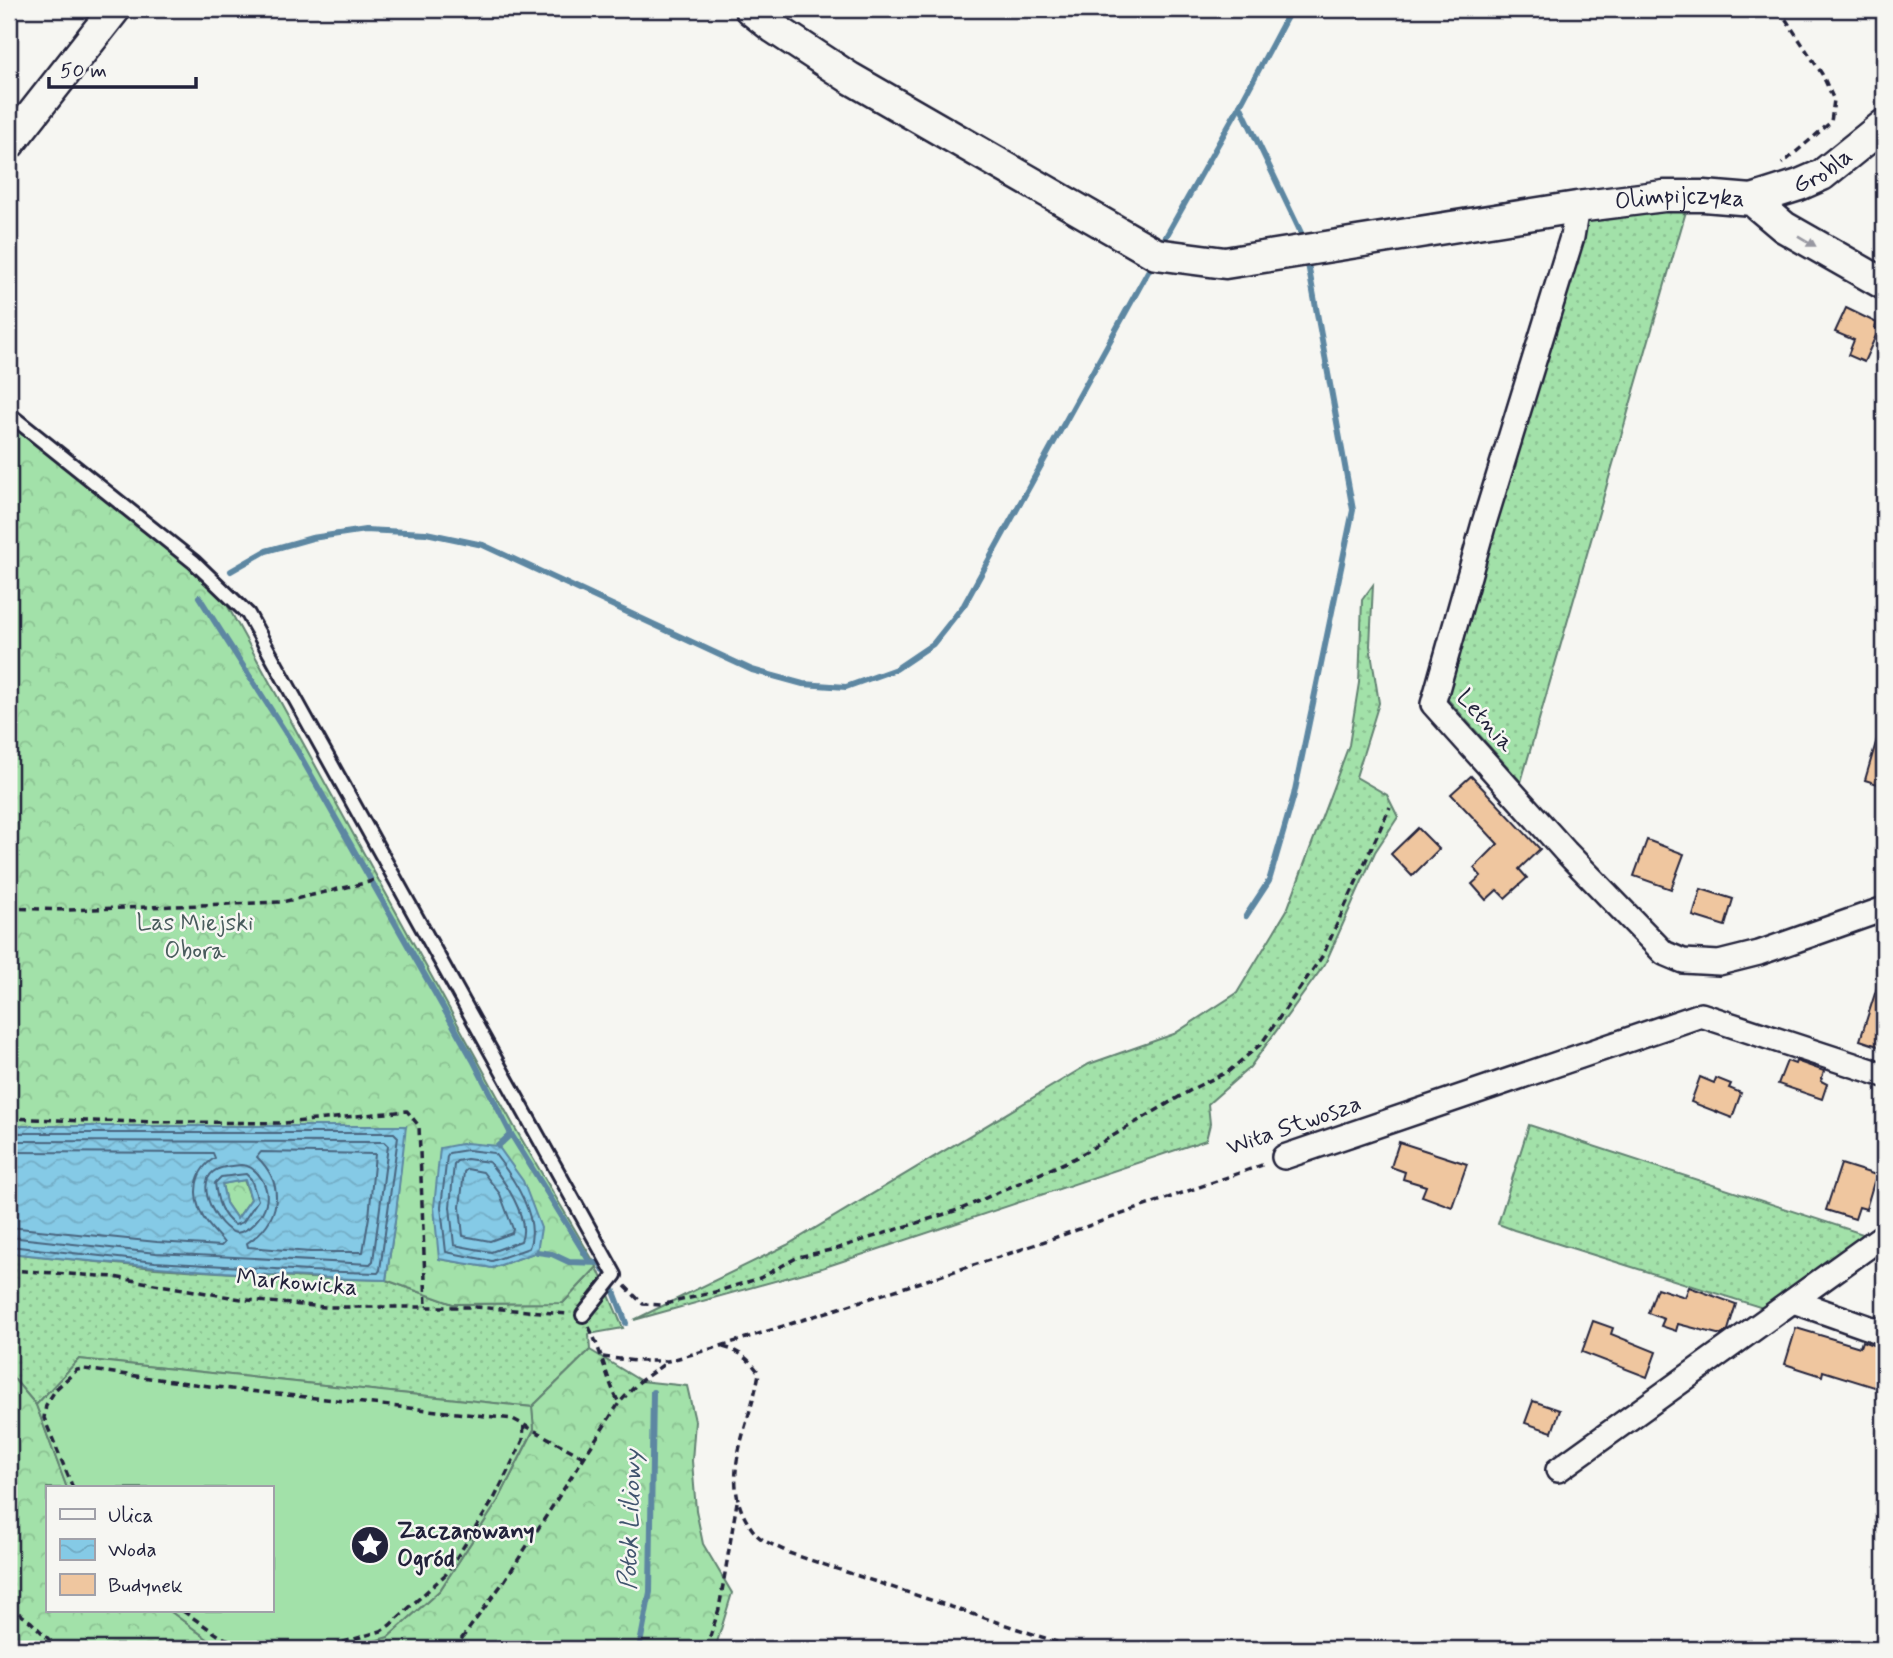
<svg xmlns="http://www.w3.org/2000/svg" width="1893" height="1658" font-family="Mynerve,sans-serif">
<style>
.grass{fill:url(#grass-dots);stroke:#628272;stroke-width:2}
.forest{fill:url(#forest-crowns);stroke:#628272;stroke-width:2;fill-rule:evenodd}
.garden{fill:#a2e1a9;stroke:#628272;stroke-width:2}
.water{fill:url(#water-waves);stroke:#5d87a2;stroke-width:2;fill-rule:evenodd}
.lines{fill:none;stroke-linecap:round;stroke-linejoin:round}
.shore{stroke:#4a657f;stroke-width:2}
.stream{stroke:#5d87a2;stroke-width:6}
.building{fill:#efc69f;stroke:#22223b;stroke-width:2}
.service-casing{stroke:#22223b;stroke-width:18}
.minor-casing{stroke:#22223b;stroke-width:28}
.tertiary-casing{stroke:#22223b;stroke-width:35}
.path{stroke:#22223b;stroke-width:3.5;stroke-dasharray:7 5;stroke-linecap:butt}
.service{stroke:#f6f6f2;stroke-width:12}
.minor{stroke:#f6f6f2;stroke-width:23}
.tertiary{stroke:#f6f6f2;stroke-width:30}
.oneway{fill:#9797a0}
.labels{text-anchor:middle;dominant-baseline:central;stroke-width:5;stroke-linejoin:round;paint-order:stroke}
.street-label{font-size:24px;fill:#22223b;stroke:#f6f6f2}
.park-label{font-size:24px;fill:#485b5c;stroke:#f6f6f2}
.poi-label{font-size:24px;font-weight:bold;fill:#22223b;stroke:#f6f6f2;text-anchor:start}
.water-label{font-size:26px;font-style:italic;fill:#40546e;stroke:#f6f6f2}
</style>
<defs>
<pattern id="grass-dots" width="8" height="8" patternUnits="userSpaceOnUse" patternTransform="scale(1.75)"><rect width="8" height="8" fill="#a2e1a9"/><path d="M2 2h.1M6 6h.1" fill="none" stroke="#8bc192" stroke-width="1.8" stroke-linecap="round"/></pattern>
<pattern id="forest-crowns" width="20" height="18" patternUnits="userSpaceOnUse" patternTransform="scale(1.75)"><rect width="20" height="18" fill="#a2e1a9"/><path d="M2 6a3 3 0 1 1 6 0M12 15a3 3 0 1 1 6 0" fill="none" stroke="#8bc192"/></pattern>
<pattern id="water-waves" width="16" height="10" patternUnits="userSpaceOnUse" patternTransform="scale(1.75)"><rect width="16" height="10" fill="#85cae6"/><path d="M0 5q4-4 8 0t8 0" fill="none" stroke="#73adc6"/></pattern>
</defs>
<rect width="100%" height="100%" fill="#f6f6f2"/>
<filter id="ink" filterUnits="userSpaceOnUse"><feTurbulence type="fractalNoise" baseFrequency=".0143" numOctaves="2"/><feDisplacementMap in="SourceGraphic" scale="14" xChannelSelector="R" yChannelSelector="G"/><feConvolveMatrix kernelMatrix="1 2 1 2 8 2 1 2 1" color-interpolation-filters="sRGB"/></filter>
<g filter="url(#ink)">
<g class="grass">
<path d="M 1687,208 L 1521,782 L 1444,695 L 1588,219 Z"/>
<path d="M 1373,585 L 1370,646 L 1379,703 L 1356,777 L 1387,795 L 1398,817 L 1375,852 L 1325,964 L 1250,1067 L 1208,1104 L 1210,1124 L 1206,1140 L 822,1268 L 634,1320 L 787,1245 L 1089,1064 L 1174,1034 L 1237,993 L 1287,910 L 1349,745 L 1359,683 L 1362,600 Z"/>
<path d="M 1529,1125 L 1869,1236 L 1766,1309 L 1514,1230 L 1498,1224 Z"/>
<path d="M 9,1253 L 155,1268 L 309,1278 L 386,1280 L 453,1304 L 563,1303 L 597,1267 L 623,1328 L 589,1334 L 590,1350 L 532,1407 L 79,1359 L 36,1405 L 9,1373 Z"/>
</g>
<g class="forest">
<path d="M 9,423 L 204,563 L 515,1128 L 597,1267 L 563,1303 L 453,1304 L 386,1280 L 395,1221 L 405,1126 L 9,1126 ZM 536,1252 L 493,1268 L 439,1259 Z"/>
<path d="M 244,1180 L 251,1199 L 237,1219 L 226,1203 L 222,1184 Z"/>
<path d="M 590,1350 L 641,1381 L 687,1386 L 695,1421 L 692,1461 L 696,1510 L 703,1544 L 732,1593 L 715,1649 L 533,1647 L 531,1649 L 347,1649 L 388,1637 L 440,1590 L 498,1501 L 534,1430 L 532,1407 Z"/>
<path d="M 9,1373 L 36,1405 L 67,1488 L 47,1488 L 47,1611 L 170,1611 L 221,1649 L 226,1649 L 9,1649 Z"/>
</g>
<path class="garden" d="M 79,1359 L 532,1407 L 534,1429 L 498,1501 L 440,1590 L 388,1637 L 347,1649 L 221,1649 L 170,1611 L 271,1611 L 271,1488 L 67,1488 L 36,1405 Z"/>
<g class="water">
<path d="M 9,1126 L 406,1126 L 395,1221 L 386,1280 C 259,1277 134,1266 9,1253 ZM 245,1180 L 251,1199 L 237,1219 L 226,1203 L 222,1184 Z"/>
<path d="M 466,1143 L 498,1146 L 523,1181 L 541,1228 L 537,1252 L 492,1268 L 439,1259 L 434,1207 L 440,1148 Z"/>
</g>
<g class="lines">
<g class="shore">
<path d="M 9,1133 L 394,1133 L 398,1137 L 380,1270 L 378,1273 L 309,1271 L 155,1262 L 9,1246"/>
<path d="M 9,1141 L 384,1142 L 388,1146 L 373,1261 L 370,1264 L 156,1253 L 9,1237"/>
<path d="M 467,1150 L 494,1153 C 512,1176 541,1218 529,1248 L 492,1261 L 446,1252 L 441,1207 L 447,1156 L 449,1153 Z"/>
<path d="M 9,1152 L 213,1153 L 215,1158 C 194,1170 191,1196 203,1217 C 209,1227 218,1235 224,1243 L 221,1246 L 157,1242 L 9,1227"/>
<path d="M 261,1152 L 375,1154 L 369,1217 L 363,1252 L 310,1252 L 248,1247 L 247,1243 C 281,1221 286,1185 257,1157 Z"/>
<path d="M 467,1159 L 489,1162 C 503,1179 531,1218 521,1241 L 491,1252 L 454,1245 L 450,1207 L 454,1164 L 457,1161 Z"/>
<path d="M 241,1165 C 257,1165 270,1187 266,1203 C 263,1216 249,1232 236,1233 C 217,1228 195,1186 213,1172 C 220,1166 232,1166 241,1165 Z"/>
<path d="M 467,1169 L 483,1172 L 500,1194 L 513,1229 L 512,1233 L 490,1241 L 463,1236 L 460,1207 L 464,1172 Z"/>
<path d="M 246,1174 L 251,1179 L 258,1200 L 243,1222 L 235,1225 C 221,1216 217,1200 215,1183 L 221,1177 Z"/>
</g>
<g class="stream">
<path d="M 1240,105 L 1303,237"/>
<path d="M 1163,242 L 1240,105 L 1291,9"/>
<path d="M 231,571 L 266,551 L 312,538 L 365,530 L 426,533 L 483,545 L 752,670 L 803,684 L 846,687 L 896,669 L 933,644 L 964,605 L 1150,268"/>
<path d="M 199,597 L 298,752 L 473,1060 L 511,1134 L 498,1146"/>
<path d="M 1246,916 L 1269,881 L 1294,795 L 1353,510 L 1308,264"/>
<path d="M 511,1134 L 590,1262"/>
<path d="M 537,1252 L 552,1254 L 569,1262 L 600,1263 L 605,1272"/>
<path d="M 613,1289 L 626,1323"/>
<path d="M 639,1649 L 650,1592 L 653,1392"/>
</g>
</g>
<g class="building">
<path d="M 1846,308 L 1877,323 L 1875,328 L 1879,329 L 1864,362 L 1848,355 L 1854,340 L 1835,332 Z"/>
<path d="M 1880,729 L 1884,729 L 1884,786 L 1865,780 Z"/>
<path d="M 1471,776 L 1540,849 L 1519,869 L 1527,878 L 1505,898 L 1497,890 L 1486,900 L 1472,884 L 1481,876 L 1474,868 L 1498,844 L 1451,794 Z"/>
<path d="M 1418,828 L 1439,849 L 1412,876 L 1391,854 Z"/>
<path d="M 1647,840 L 1684,854 L 1671,889 L 1634,876 Z"/>
<path d="M 1701,889 L 1733,899 L 1725,926 L 1693,916 Z"/>
<path d="M 1881,975 L 1884,975 L 1884,1048 L 1860,1040 Z"/>
<path d="M 1787,1061 L 1795,1064 L 1796,1061 L 1824,1071 L 1821,1081 L 1827,1084 L 1822,1099 L 1778,1084 Z"/>
<path d="M 1700,1077 L 1714,1083 L 1716,1078 L 1731,1084 L 1729,1088 L 1741,1093 L 1732,1118 L 1691,1102 Z"/>
<path d="M 1399,1142 L 1467,1164 L 1452,1207 L 1422,1196 L 1426,1186 L 1403,1179 L 1405,1172 L 1391,1167 Z"/>
<path d="M 1841,1164 L 1876,1175 L 1866,1209 L 1859,1207 L 1855,1219 L 1826,1210 Z"/>
<path d="M 1689,1287 L 1736,1304 L 1728,1330 L 1721,1335 L 1678,1324 L 1676,1331 L 1661,1326 L 1664,1319 L 1648,1313 L 1657,1288 L 1685,1297 Z"/>
<path d="M 1593,1321 L 1613,1328 L 1611,1334 L 1656,1352 L 1647,1377 L 1582,1352 Z"/>
<path d="M 1796,1328 L 1860,1347 L 1862,1341 L 1884,1349 L 1884,1390 L 1823,1371 L 1822,1376 L 1785,1364 Z"/>
<path d="M 1533,1401 L 1560,1410 L 1552,1432 L 1525,1423 Z"/>
</g>
<g class="lines">
<g class="service-casing">
<path id="service" d="M 9,414 L 194,562 L 248,614 L 615,1275 L 583,1315"/>
</g>
<g class="minor-casing">
<g id="minor">
<path d="M 1577,207 L 1572,237 L 1484,523 L 1433,704 L 1566,852 L 1664,953 L 1683,961 L 1719,963 L 1759,953 L 1884,909"/>
<path d="M 1284,1157 L 1701,1015 L 1884,1075"/>
<path d="M 1793,1301 L 1884,1333"/>
<path d="M 1558,1470 L 1884,1235"/>
</g>
</g>
<g class="tertiary-casing">
<g id="tertiary">
<path id="s1" d="M 750,9 L 774,28 L 850,78 L 1156,254 L 1225,263 L 1577,207 L 1664,196 L 1704,196 L 1752,200 L 1784,227 L 1884,284"/>
<path d="M 9,144 L 115,9"/>
<path id="s2" d="M 1752,200 L 1799,185 L 1822,175 L 1884,125"/>
</g>
</g>
<g class="path">
<path d="M 1779,9 L 1822,74 L 1834,100 L 1831,122 L 1782,164"/>
<path d="M 9,908 L 68,910 L 282,902 L 369,882 L 378,878"/>
<path d="M 9,1118 L 85,1121 L 284,1123 L 407,1111 L 419,1126 L 426,1306"/>
<path d="M 9,1270 L 114,1277 L 247,1300 L 325,1307 L 475,1307 L 567,1314"/>
<path d="M 625,1286 L 643,1304 L 661,1305 L 715,1292 L 760,1278 L 798,1257 L 835,1249 L 961,1209 L 1075,1158 L 1196,1087 L 1229,1071 L 1261,1044 L 1323,955 L 1390,807"/>
<path d="M 589,1327 C 602,1352 606,1378 619,1403"/>
<path d="M 723,1347 C 740,1351 749,1359 759,1373 C 750,1429 713,1483 756,1534 C 763,1542 779,1547 789,1553 L 1078,1649"/>
<path d="M 603,1357 L 635,1361 L 668,1361 L 721,1346 L 1008,1254 L 1265,1164"/>
<path d="M 73,1488 L 44,1418 L 46,1405 L 56,1389 L 77,1370 L 84,1369 L 231,1389 L 513,1419 L 585,1458"/>
<path d="M 9,1606 L 31,1622 L 59,1649"/>
<path d="M 183,1611 L 221,1637 L 235,1642 L 300,1649"/>
<path d="M 320,1649 L 381,1631 L 390,1625 L 446,1574 L 494,1499 L 523,1440 L 524,1424"/>
<path d="M 454,1649 L 505,1580 L 619,1403 L 639,1382 L 667,1362"/>
<path d="M 706,1649 L 719,1609 L 737,1502"/>
</g>
<use href="#service" class="service"/>
<use href="#minor" class="minor"/>
<use href="#tertiary" class="tertiary"/>
</g>
<defs><path id="oneway-solid" d="M-6-.8H1V-3.2L6.5 0L1 3.2V.8H-6Z" transform="scale(1.75)"/></defs>
<use class="oneway" href="#oneway-solid" transform="translate(1807 241) rotate(31)"/>
</g>
<defs>
<g id="sight-disc" transform="scale(2.0125)"><circle r="9.5" fill="#22223b" stroke="#f6f6f2"/><path d="M0-6L1.8-2.2L6-1.7L2.9 1.2L3.7 5.4L0 3.3L-3.7 5.4L-2.9 1.2L-6-1.7L-1.8-2.2Z" fill="#fff"/></g>
</defs>
<g fill-rule="evenodd">
<use href="#sight-disc" x="370" y="1545"/>
</g>
<g class="labels">
<g class="street-label">
<text stroke="none"><textPath href="#s2" startOffset="77">Grobla</textPath></text>
<text stroke="none"><textPath href="#s1" startOffset="1004">Olimpijczyka</textPath></text>
<text transform="translate(1485 721) rotate(49)">Letnia</text>
<text transform="translate(1294 1126) rotate(-19)">Wita Stwosza</text>
<text transform="translate(297 1283) rotate(5)">Markowicka</text>
</g>
<g class="park-label">
<text x="195" y="923">Las Miejski<tspan x="195" dy="28">Obora</tspan></text>
</g>
<g class="poi-label">
<text x="397" y="1531">Zaczarowany<tspan x="397" dy="28">Ogród</tspan></text>
</g>
<g class="water-label">
<text transform="translate(631 1520) rotate(-88)">Potok Liliowy</text>
</g>
</g>
<rect width="1893" height="1658" fill="none" stroke="#f6f6f2" stroke-width="35"/>
<rect x="18" y="18" width="1858" height="1623" fill="none" stroke="#22223b" stroke-width="2.5" filter="url(#ink)"/>
<rect x="46" y="1486" width="228" height="126" fill="#f6f6f2" stroke="#a1a1a9" stroke-width="2"/>
<rect x="60" y="1509" width="35" height="10" fill="#f6f6f2" stroke="#a1a1a9" stroke-width="2"/>
<text x="108" y="1522" font-size="21" fill="#22223b">Ulica</text>
<rect x="60" y="1539" width="35" height="21" fill="url(#water-waves)" stroke="#a1a1a9" stroke-width="2"/>
<text x="108" y="1556" font-size="21" fill="#22223b">Woda</text>
<rect x="60" y="1574" width="35" height="21" fill="#efc69f" stroke="#a1a1a9" stroke-width="2"/>
<text x="108" y="1592" font-size="21" fill="#22223b">Budynek</text>
<path d="M49 77v10h147v-10" fill="none" stroke="#22223b" stroke-width="3.5"/>
<text x="60" y="77" font-size="21" fill="#22223b" stroke="#f6f6f2" stroke-width="5" paint-order="stroke">50 m</text>
</svg>
